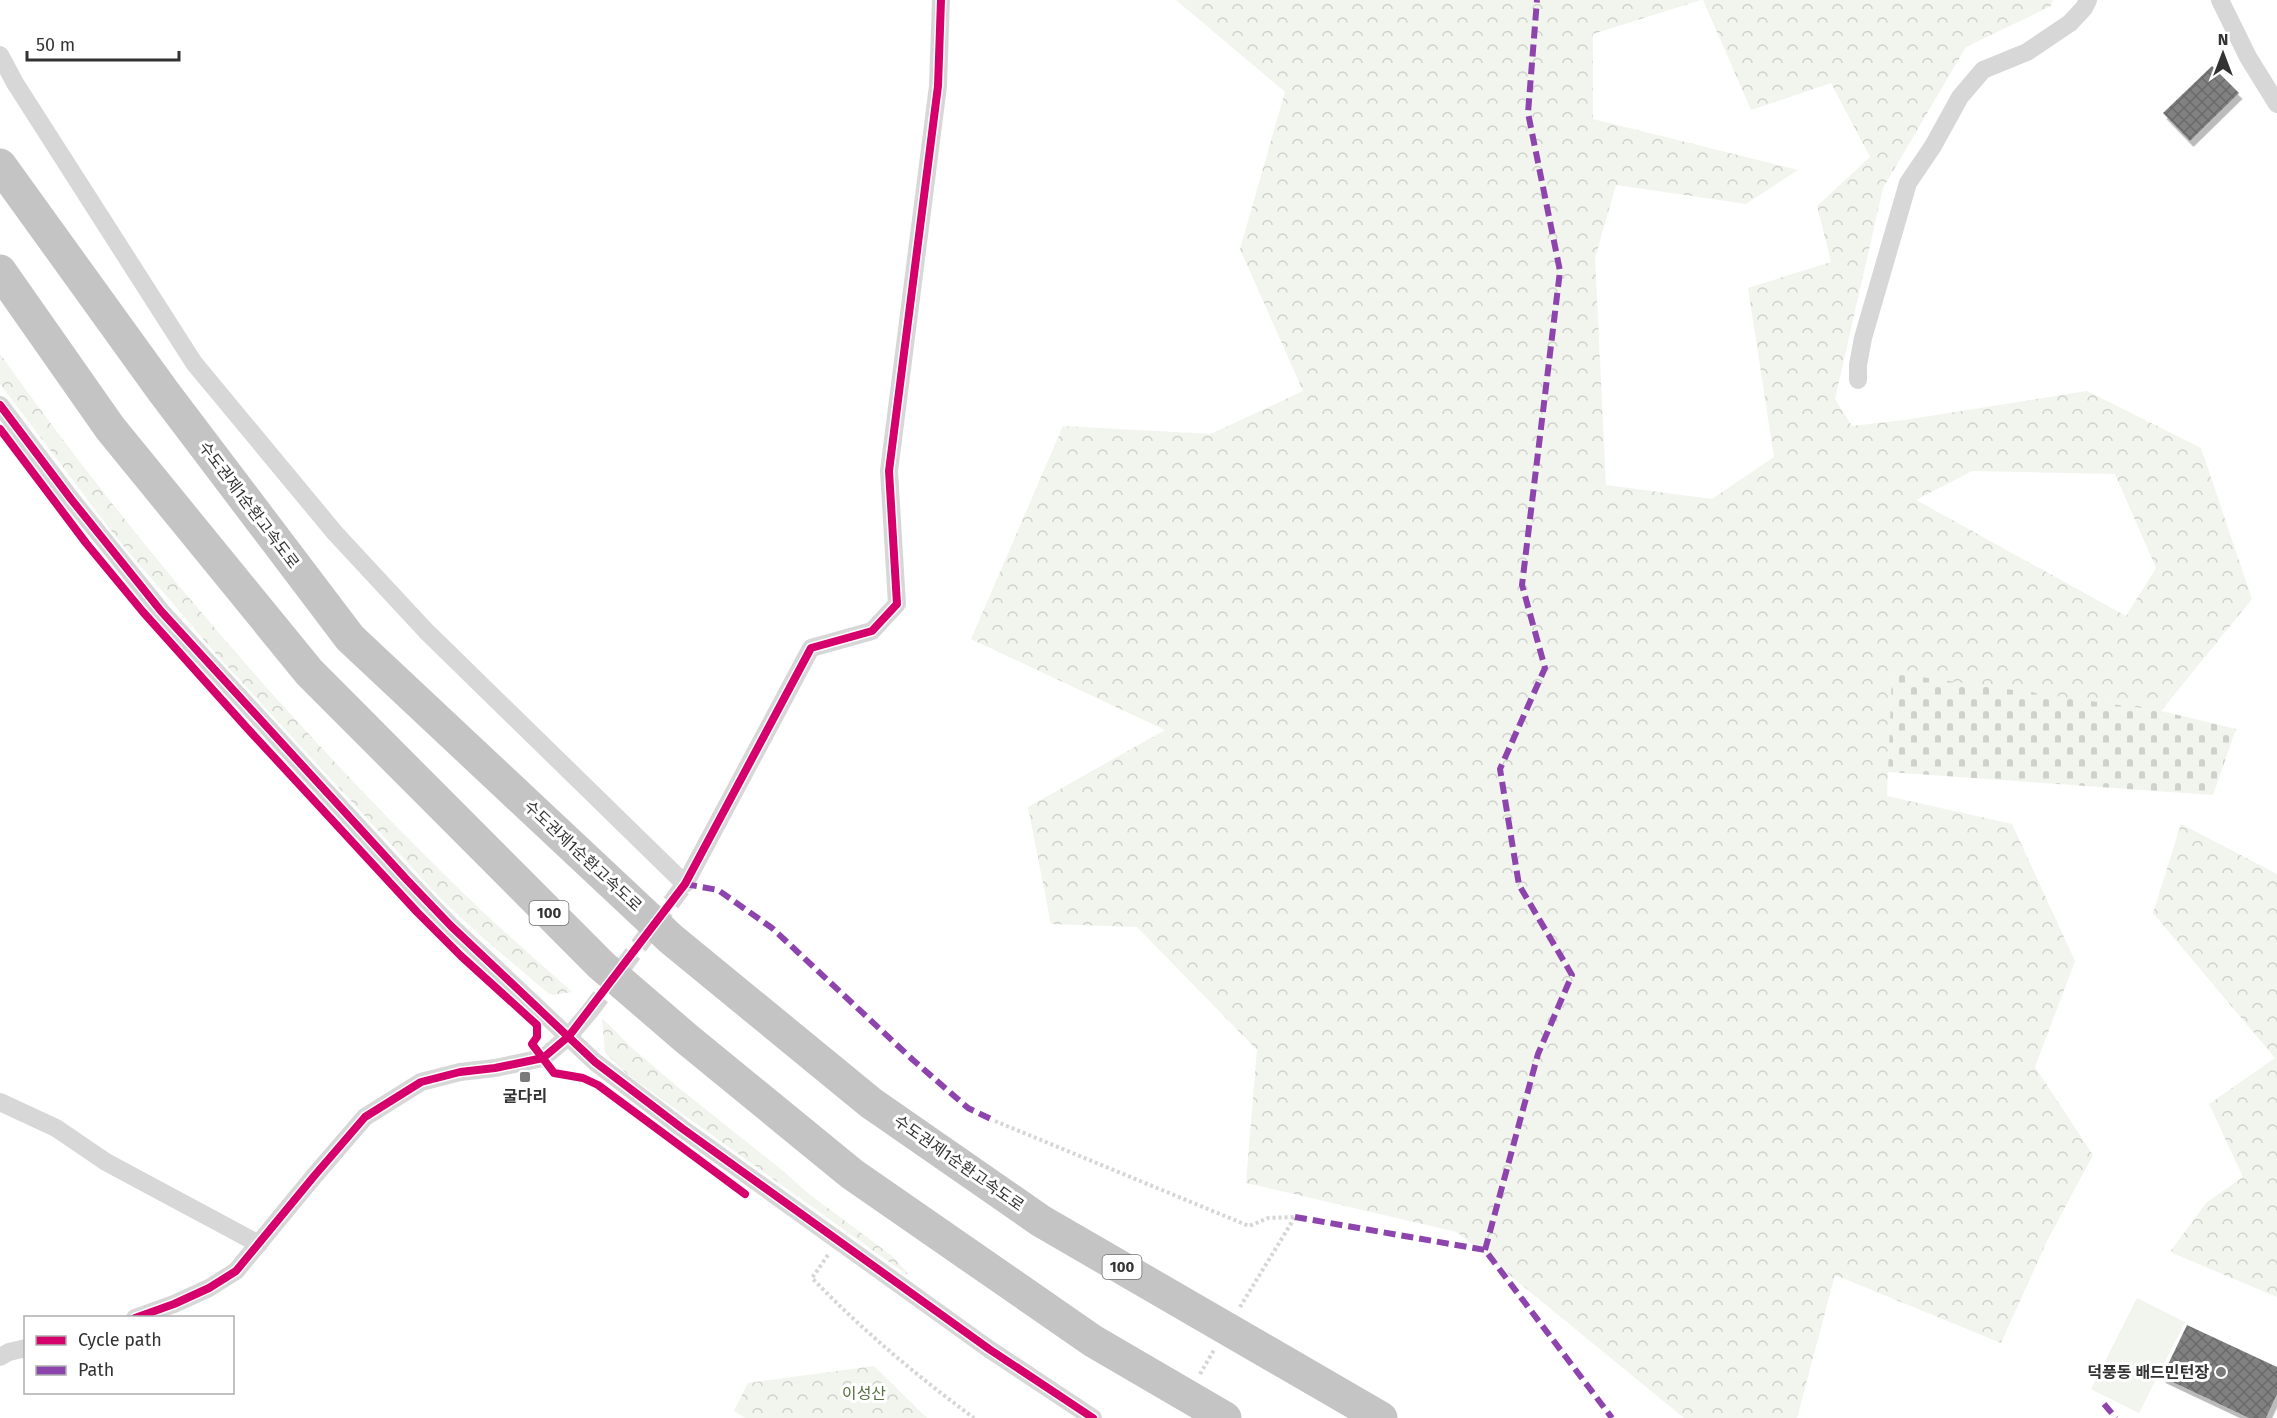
<svg xmlns="http://www.w3.org/2000/svg" width="2277" height="1418" font-family="'Fira Sans','Noto Sans KR',sans-serif">
<style>
.forest{fill:url(#forest-crowns);fill-rule:evenodd}
.cemetery{fill:url(#cemetery-stones)}
.pitch{fill:#f1f5ed}
.building{fill:url(#building-cross-hatch);filter:url(#shadow)}
.lines{fill:none;stroke-linecap:round;stroke-linejoin:round}
.street-tunnel{stroke:#d6d6d6;stroke-width:18;stroke-dasharray:18 9;stroke-linecap:butt}
.path{stroke:#d6d6d6;stroke-width:4;stroke-dasharray:3 3;stroke-linecap:butt}
.street{stroke:#d7d7d7;stroke-width:18}
.highway{stroke:#c4c4c4;stroke-width:33}
.quiet{stroke:#8e44ad;stroke-width:6;stroke-dasharray:12 6;stroke-linecap:butt}
.cycleway-casing{stroke:#fff;stroke-width:11}
.cycleway{stroke:#d6006c;stroke-width:8}
.poi-dot{fill:#7a7a7a;stroke:#fff;stroke-width:2}
.labels{text-anchor:middle;dominant-baseline:central;stroke-width:6;stroke-linejoin:round;paint-order:stroke}
.shield{fill:#fff;stroke:#707070;stroke-width:1.5}
.shield-label{font-size:15px;font-weight:bold;fill:#333}
.street-label{font-size:16px;fill:#333;stroke:#fff}
.poi-label{font-size:16px;font-weight:bold;fill:#333;stroke:#fff}
.park-label{font-size:16px;fill:#56703f;stroke:#fff}
</style>
<defs>
<pattern id="forest-crowns" width="20" height="18" patternUnits="userSpaceOnUse" patternTransform="scale(1.5)"><rect width="20" height="18" fill="#f1f5ed"/><path d="M2 6a3 3 0 1 1 6 0M12 15a3 3 0 1 1 6 0" fill="none" stroke="#cfd2cc"/></pattern>
<pattern id="cemetery-stones" width="16" height="16" patternUnits="userSpaceOnUse" patternTransform="scale(1.5)"><rect width="16" height="16" fill="#f1f5ed"/><path d="M2 7V4a2 2 0 0 1 4 0v3zM10 15v-3a2 2 0 0 1 4 0v3z" fill="#cfd2cc"/></pattern>
<pattern id="building-cross-hatch" width="8" height="8" patternUnits="userSpaceOnUse" patternTransform="scale(1.5)"><rect width="8" height="8" fill="#818181"/><path d="M0 0l8 8M0 8l8-8" fill="none" stroke="#6a6a6a"/></pattern>
<filter id="shadow"><feDropShadow dx="3.5" dy="6" stdDeviation="0" flood-color="#0004"/></filter>
</defs>
<rect width="100%" height="100%" fill="#fff"/>
<g class="forest">
<path d="M 1176,0 L 1701,0 L 1593,34 L 1593,119 L 1798,170 L 1746,204 L 1616,185 L 1595,258 L 1606,485 L 1712,499 L 1774,457 L 1748,288 L 1831,262 L 1817,206 L 1870,157 L 1831,83 L 1751,110 L 1703,0 L 2053,0 L 2051,6 L 1966,47 L 1883,188 L 1835,399 L 1852,426 L 1904,420 L 2087,391 L 2201,448 L 2252,599 L 2161,711 L 1892,674 L 1887,796 L 2012,824 L 2075,961 L 2035,1067 L 2093,1155 L 2047,1241 L 2001,1343 L 1835,1275 L 1797,1418 L 1684,1418 L 1457,1232 L 1246,1183 L 1257,1050 L 1137,927 L 1051,924 L 1028,807 L 1165,730 L 971,639 L 1063,426 L 1211,434 L 1303,391 L 1240,249 L 1285,92 ZM 1972,471 L 2115,474 L 2156,568 L 2126,616 L 1916,500 Z"/>
<path d="M 0,354 C 134,542 287,720 452,882 C 490,920 532,956 572,992 L 553,995 L 548,993 L 483,938 L 441,899 L 216,654 L 115,536 L 0,384 Z"/>
<path d="M 2181,824 L 2277,874 L 2277,1297 L 2170,1252 L 2206,1203 L 2243,1177 L 2209,1104 L 2275,1058 L 2153,913 Z"/>
<path d="M 602,1018 L 631,1047 L 679,1088 L 782,1170 L 809,1194 L 892,1256 L 908,1273 L 906,1274 L 628,1075 L 605,1053 Z"/>
<path d="M 874,1366 L 927,1418 L 745,1418 L 734,1411 L 748,1383 Z"/>
</g>
<path class="cemetery" d="M 1892,673 L 2161,711 L 2236,729 L 2213,795 L 1888,772 Z"/>
<path class="pitch" d="M 2137,1298 L 2185,1322 L 2139,1413 L 2091,1389 Z"/>
<g class="building">
<path d="M 2212,66 L 2239,93 L 2190,141 L 2163,113 Z"/>
<path d="M 2187,1325 L 2277,1367 L 2277,1394 L 2266,1418 L 2249,1418 L 2162,1377 Z"/>
</g>
<g class="lines">
<path class="street-tunnel" d="M 590,1011 L 685,884"/>
<g class="path">
<path d="M 995,1121 L 1249,1226 L 1268,1218 L 1295,1217"/>
<path d="M 828,1255 L 812,1278 C 862,1330 917,1376 974,1418"/>
<path d="M 1240,1307 L 1295,1217"/>
<path d="M 1200,1374 L 1214,1350"/>
</g>
<g class="street">
<path d="M 2220,0 L 2248,57 L 2277,104"/>
<path d="M 0,55 L 15,83 L 194,363 L 335,533 L 426,631 L 685,884 L 811,648 L 872,631 L 897,604 L 889,471 L 938,86 L 941,0"/>
<path d="M 1858,380 L 1858,365 L 1863,338 L 1908,183 L 1933,146 L 1960,97 L 1983,70 L 2027,52 L 2070,23 L 2084,8 L 2088,0"/>
<path d="M 0,405 L 71,499 L 161,611 L 407,880 L 451,926 L 595,1062 L 683,1129 L 989,1349 L 1093,1418"/>
<path d="M 0,1102 L 56,1128 L 106,1162 L 259,1244"/>
<path d="M 135,1318 L 174,1304 L 209,1288 L 236,1271 L 315,1175 L 365,1117 L 421,1082 L 460,1072 L 495,1068 L 543,1058 L 569,1036 L 590,1011"/>
<path d="M 0,1357 L 9,1352 L 26,1348"/>
</g>
<g class="highway">
<path d="M 0,165 L 163,391 L 350,638 L 671,939 L 871,1103 L 1041,1221 L 1381,1418"/>
<path d="M 0,271 L 110,428 L 309,672 L 601,965 L 687,1039 L 852,1174 L 1093,1341 L 1225,1418"/>
</g>
<g class="quiet">
<path d="M 685,884 L 718,890 L 772,928 L 913,1060 L 968,1108 L 995,1121"/>
<path d="M 1295,1217 L 1485,1250 L 1612,1418"/>
<path d="M 1485,1250 L 1538,1054 L 1572,975 L 1519,885 L 1500,769 L 1545,668 L 1522,585 L 1560,271 L 1528,113 L 1537,0"/>
<path d="M 2104,1404 L 2116,1418"/>
</g>
<g class="cycleway-casing">
<g id="cycleway">
<path d="M 0,405 L 71,499 L 161,611 L 407,880 L 451,926 L 595,1062 L 683,1129 L 989,1349 L 1093,1418"/>
<path d="M 0,429 L 86,543 L 143,612 L 247,728 L 417,912 L 461,956 L 537,1025 L 537,1037 L 532,1044 L 554,1073 L 583,1078 L 598,1085 L 745,1194"/>
<path d="M 135,1318 L 174,1304 L 209,1288 L 236,1271 L 315,1175 L 365,1117 L 421,1082 L 460,1072 L 495,1068 L 543,1058 L 569,1036 L 685,884 L 811,648 L 872,631 L 897,604 L 889,471 L 938,86 L 941,0"/>
</g>
</g>
<use href="#cycleway" class="cycleway"/>
</g>
<g class="poi-dot">
<rect x="519" y="1071" width="12" height="12" rx="3"/>
<circle cx="2221" cy="1372" r="6"/>
</g>
<g class="labels">
<g class="shield">
<rect x="529.5" y="901" width="39" height="24" rx="4.5"/>
<rect x="1102.5" y="1255" width="39" height="24" rx="4.5"/>
</g>
<g class="shield-label">
<text x="549" y="913">100</text>
<text x="1122" y="1267">100</text>
</g>
<g class="street-label">
<text transform="translate(249 505) rotate(53)">수도권제1순환고속도로</text>
<text transform="translate(583 856) rotate(43)">수도권제1순환고속도로</text>
<text transform="translate(959 1163) rotate(35)">수도권제1순환고속도로</text>
</g>
<g class="poi-label">
<text x="525" y="1096">굴다리</text>
<text x="2209" y="1372" text-anchor="end">덕풍동 배드민턴장</text>
</g>
<g class="park-label">
<text x="864" y="1393">이성산</text>
</g>
</g>
<rect x="24" y="1316" width="210" height="78" fill="#ffffff" stroke="#adadad" stroke-width="1.5"/>
<rect x="36" y="1336" width="30" height="9" fill="#d6006c" stroke="#adadad" stroke-width="1.5"/>
<text x="78" y="1346" font-size="18" fill="#333333">Cycle path</text>
<rect x="36" y="1366" width="30" height="9" fill="#8e44ad" stroke="#adadad" stroke-width="1.5"/>
<text x="78" y="1376" font-size="18" fill="#333333">Path</text>
<g transform="translate(2223 54)" stroke="#ffffff" stroke-width="4.5" paint-order="stroke">
<path d="M0-4.5L10 22L0 15L-10 22Z" fill="#333333"/>
<text y="-9" font-size="16" font-weight="bold" text-anchor="middle" fill="#333333">N</text>
</g>
<path d="M27 51v9h152v-9" fill="none" stroke="#333333" stroke-width="3"/>
<text x="36" y="51" font-size="18" fill="#333333" stroke="#ffffff" stroke-width="4.5" paint-order="stroke">50 m</text>
</svg>
